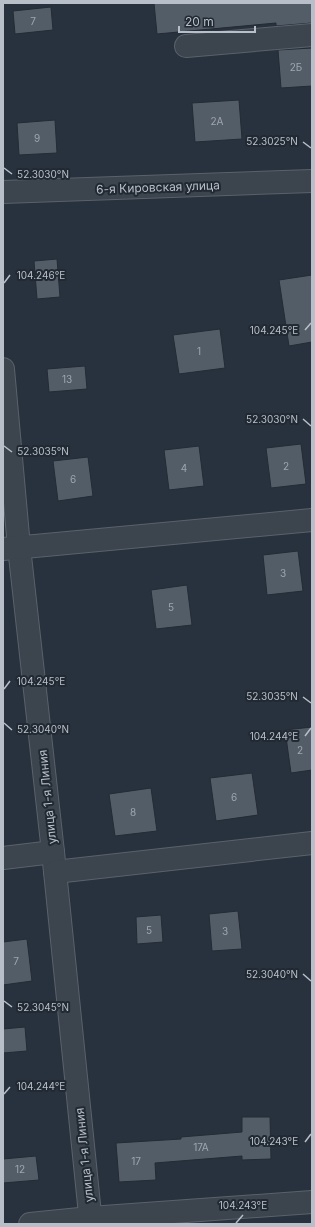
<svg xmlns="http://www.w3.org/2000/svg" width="315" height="1227" font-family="Inter,sans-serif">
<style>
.building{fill:#525d68;stroke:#232b35}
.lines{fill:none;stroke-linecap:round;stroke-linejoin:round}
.minor-casing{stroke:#5a626b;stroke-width:24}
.minor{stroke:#3c444e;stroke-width:22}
.ticks{fill:none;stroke:#b9bfc8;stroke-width:1.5}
.labels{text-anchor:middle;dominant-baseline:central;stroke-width:4;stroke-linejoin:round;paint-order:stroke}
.number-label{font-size:10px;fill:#9fa6b0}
.street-label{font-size:12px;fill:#b9bfc8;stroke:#212933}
.ticks-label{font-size:10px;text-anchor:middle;fill:#b9bfc8;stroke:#212933;stroke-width:4;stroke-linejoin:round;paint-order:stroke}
</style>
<rect width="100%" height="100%" fill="#28323e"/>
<g class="building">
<path d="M 154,3 L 312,3 L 312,23 L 276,26 L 276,23 L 157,34 Z"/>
<path d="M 51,7 L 53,30 L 15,34 L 13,11 Z"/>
<path d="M 312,48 L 312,86 L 281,88 L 278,50 Z"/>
<path d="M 239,100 L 242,139 L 195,142 L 192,103 Z"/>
<path d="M 55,120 L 57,153 L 19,155 L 17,123 Z"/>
<path d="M 57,259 L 60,297 L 37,299 L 34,261 Z"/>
<path d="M 312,275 L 312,342 L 289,346 L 279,280 Z"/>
<path d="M 220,329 L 225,368 L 179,374 L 173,335 Z"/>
<path d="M 85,366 L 87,389 L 49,392 L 47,369 Z"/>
<path d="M 301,444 L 306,484 L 271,488 L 266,448 Z"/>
<path d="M 199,446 L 204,486 L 169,490 L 164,450 Z"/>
<path d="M 88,457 L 93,496 L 58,501 L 53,461 Z"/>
<path d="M 298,551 L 303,591 L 267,595 L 263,555 Z"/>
<path d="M 187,585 L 192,625 L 156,629 L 151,590 Z"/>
<path d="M 312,727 L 312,770 L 291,773 L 285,730 Z"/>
<path d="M 252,773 L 258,815 L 216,821 L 210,778 Z"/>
<path d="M 151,788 L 157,831 L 115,836 L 109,794 Z"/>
<path d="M 238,911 L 242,949 L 212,951 L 209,914 Z"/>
<path d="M 161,915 L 163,942 L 137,944 L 136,917 Z"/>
<path d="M 27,939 L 32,981 L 3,985 L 3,942 Z"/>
<path d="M 25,1027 L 27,1051 L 3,1053 L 3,1029 Z"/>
<path d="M 242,1117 L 270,1117 L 271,1159 L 242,1160 L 242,1156 L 155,1163 L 156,1180 L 119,1182 L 116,1143 L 181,1139 L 181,1137 L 242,1132 Z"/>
<path d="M 36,1156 L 39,1180 L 3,1183 L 3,1159 Z"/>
</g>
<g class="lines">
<g class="minor-casing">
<g id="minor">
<path d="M 186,46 L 312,35"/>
<path d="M 3,192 L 312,181"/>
<path d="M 3,369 L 19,547 L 53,852 L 91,1224"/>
<path d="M 3,549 L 312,520"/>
<path d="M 3,858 L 53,852"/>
<path d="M 55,872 L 312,843"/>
<path d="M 30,1224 L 90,1218 L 312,1202"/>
</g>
</g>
<use href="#minor" class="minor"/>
</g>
<path class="ticks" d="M 303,142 L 311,148M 4,168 L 12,174M 4,283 L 10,275M 305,330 L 311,323M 303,419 L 311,426M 4,446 L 12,452M 4,689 L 10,681M 303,697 L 311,703M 4,723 L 12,730M 305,736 L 311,728M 303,974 L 311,981M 4,1001 L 12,1007M 4,1094 L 10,1087M 305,1142 L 311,1134M 236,1223 L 243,1215"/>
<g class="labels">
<g class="number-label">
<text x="33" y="21">7</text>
<text x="296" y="67">2Б</text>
<text x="217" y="121">2А</text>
<text x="37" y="138">9</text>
<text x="199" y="351">1</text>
<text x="67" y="379">13</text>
<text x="286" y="466">2</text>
<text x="184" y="468">4</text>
<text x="73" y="479">6</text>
<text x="283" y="573">3</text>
<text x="171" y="607">5</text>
<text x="300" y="750">2</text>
<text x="234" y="797">6</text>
<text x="133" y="812">8</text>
<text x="149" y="930">5</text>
<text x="225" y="931">3</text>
<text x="16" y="961">7</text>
<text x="201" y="1147">17А</text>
<text x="136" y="1161">17</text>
<text x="20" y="1169">12</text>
</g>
<g class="street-label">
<text transform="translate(158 187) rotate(-2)">6-я Кировская улица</text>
<text transform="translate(47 797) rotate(-96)">улица 1-я Линия</text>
<text transform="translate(84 1155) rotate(-96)">улица 1-я Линия</text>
</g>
</g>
<g class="ticks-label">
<text x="272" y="145">52.3025°N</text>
<text x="43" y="178">52.3030°N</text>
<text x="41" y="279">104.246°E</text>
<text x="274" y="334">104.245°E</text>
<text x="272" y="423">52.3030°N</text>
<text x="43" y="455">52.3035°N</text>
<text x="41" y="685">104.245°E</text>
<text x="272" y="700">52.3035°N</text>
<text x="43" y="733">52.3040°N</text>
<text x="274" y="740">104.244°E</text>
<text x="272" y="978">52.3040°N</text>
<text x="43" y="1011">52.3045°N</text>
<text x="41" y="1090">104.244°E</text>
<text x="274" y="1145">104.243°E</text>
<text x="243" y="1209">104.243°E</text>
</g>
<rect width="315" height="1227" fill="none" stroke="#b9bfc8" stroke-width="8"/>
<path d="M179 26v6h76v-6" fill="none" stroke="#b9bfc8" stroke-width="2"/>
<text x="185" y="26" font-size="12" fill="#b9bfc8" stroke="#212933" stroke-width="3" paint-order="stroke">20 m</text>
</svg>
